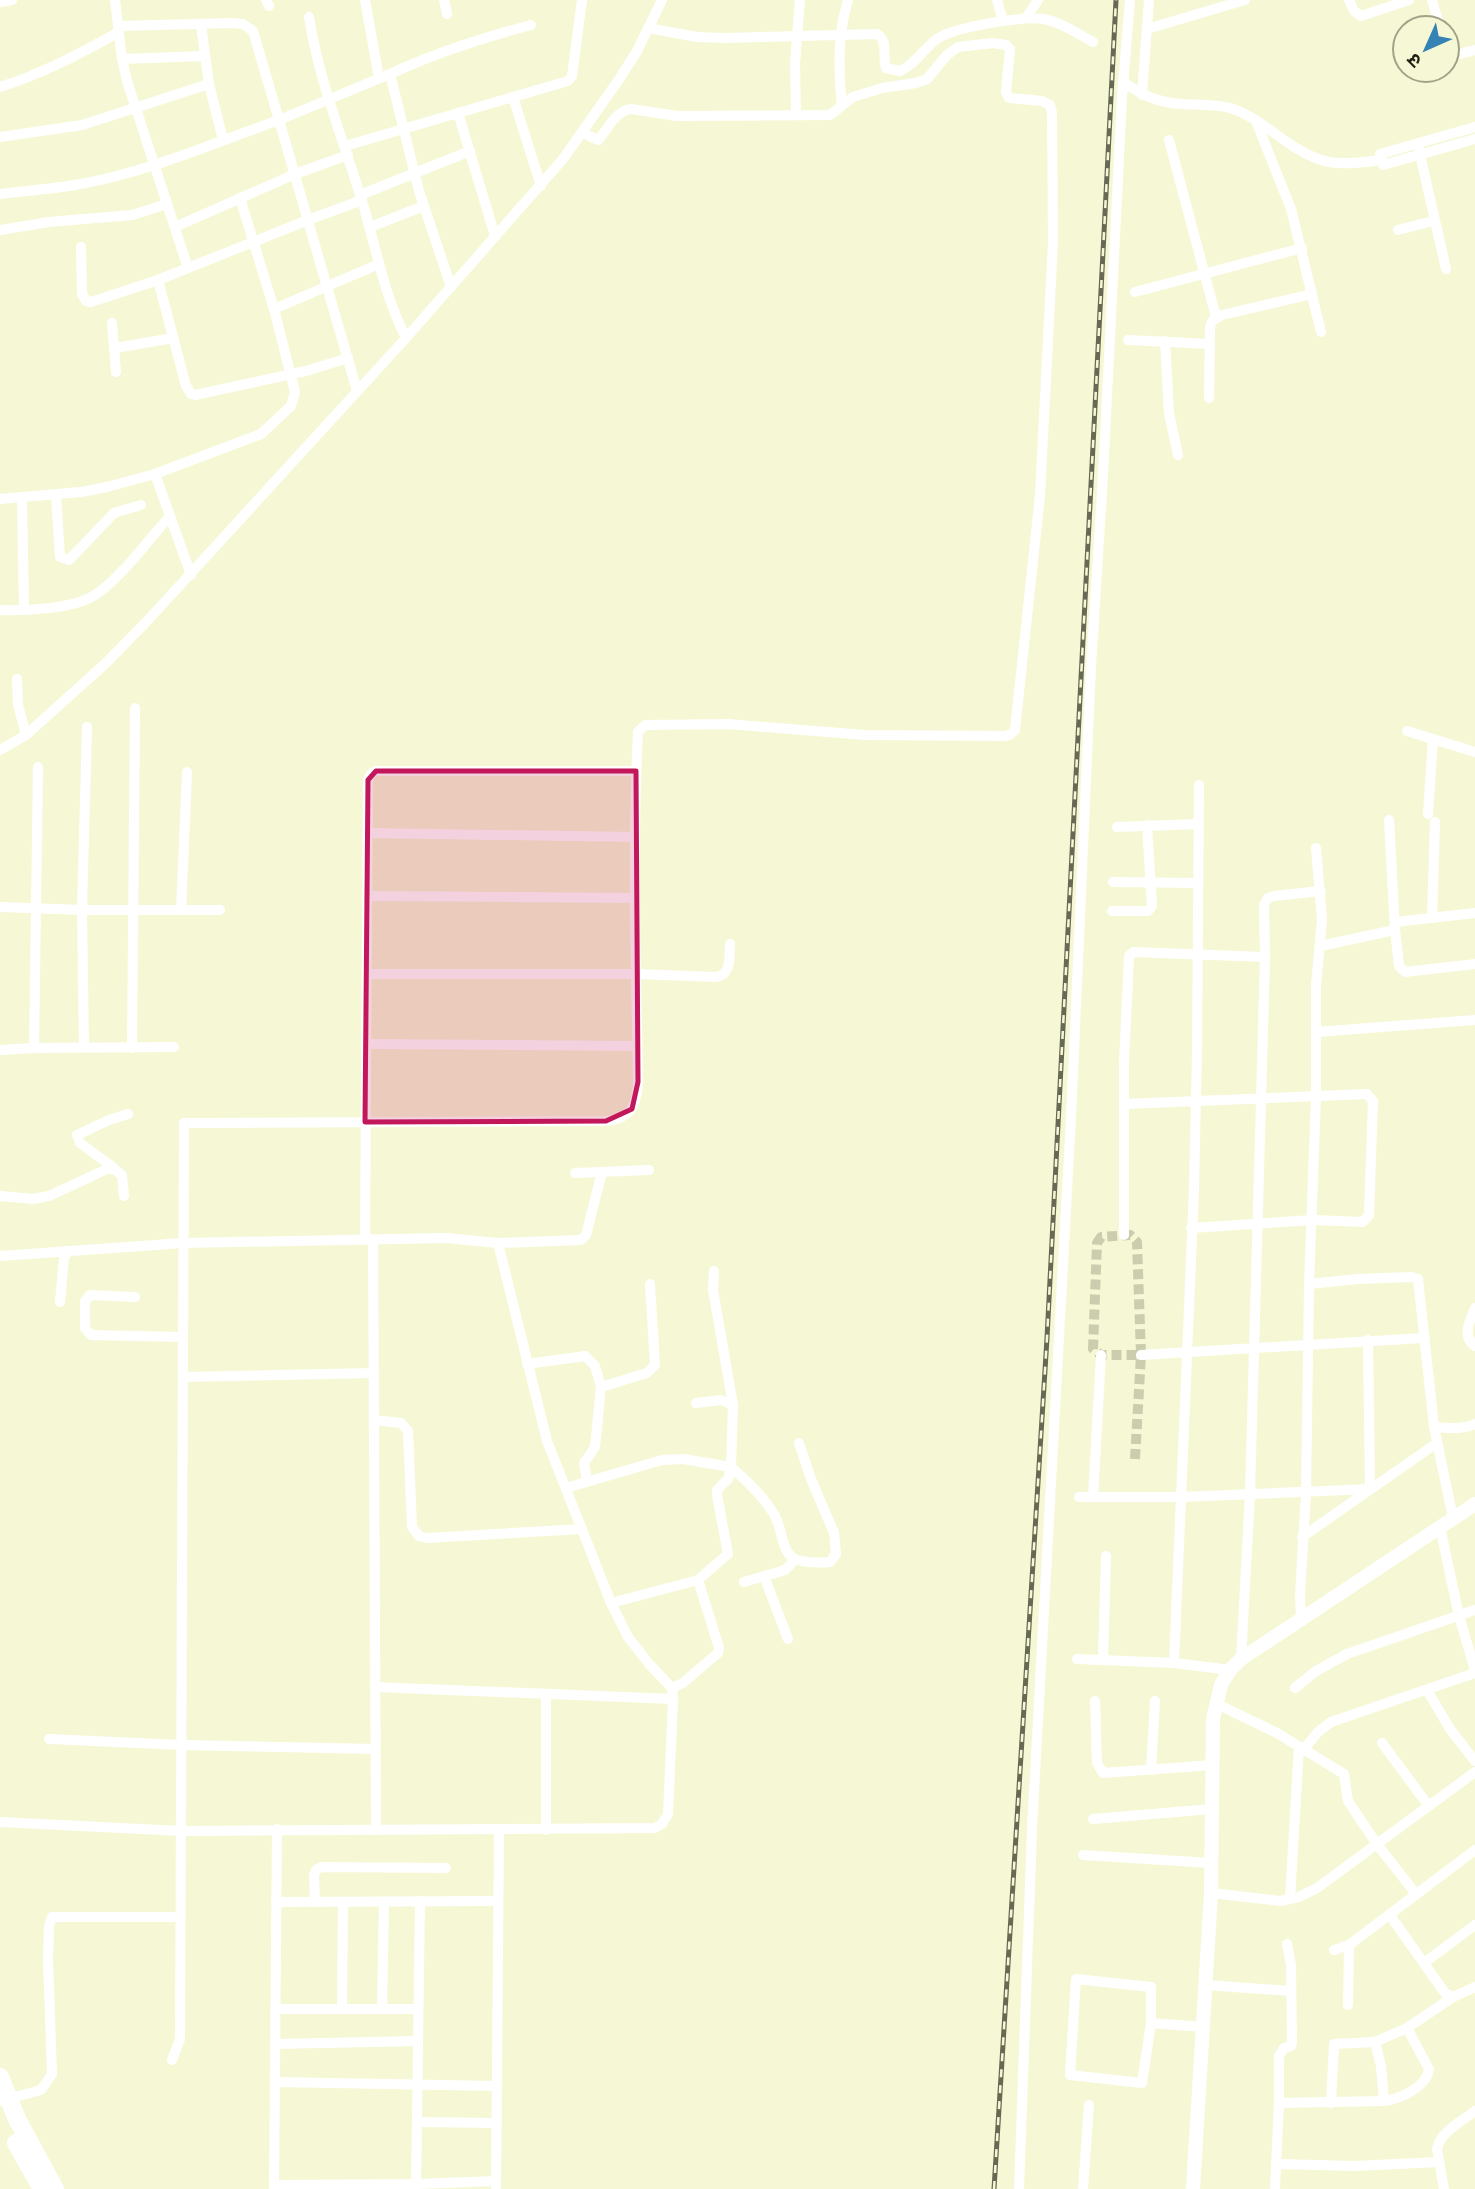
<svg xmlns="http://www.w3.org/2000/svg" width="1475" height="2189" font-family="'Noto Sans','Noto Sans Devanagari',sans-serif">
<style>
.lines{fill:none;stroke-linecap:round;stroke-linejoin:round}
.street-tunnel{stroke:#cbcdae;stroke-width:10;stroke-dasharray:10 5;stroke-linecap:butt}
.street{stroke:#fff;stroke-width:10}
.secondary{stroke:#fff;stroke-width:14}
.highway{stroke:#fff;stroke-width:18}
.rail-casing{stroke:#686954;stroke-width:5}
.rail{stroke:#f6f8d5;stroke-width:2.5;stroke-dasharray:8;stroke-linecap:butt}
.marked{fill:#c2185b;fill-opacity:0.2;stroke:#c2185b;stroke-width:5;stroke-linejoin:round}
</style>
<rect width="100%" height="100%" fill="#f6f8d5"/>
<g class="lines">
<path class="street-tunnel" d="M 1135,1459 L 1141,1355 L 1137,1242 L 1130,1235 L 1101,1237 L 1097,1243 L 1093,1349 L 1101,1355 L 1141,1355"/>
<g class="street">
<path d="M 115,0 L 122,59 L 127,81 L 188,268"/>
<path d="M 266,0 L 269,6"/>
<path d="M 365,0 L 379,78"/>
<path d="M 444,0 L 447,14"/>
<path d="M 997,0 L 1003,21"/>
<path d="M 1349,0 L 1354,11 L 1361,16 L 1409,0"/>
<path d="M 1432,0 L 1440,28"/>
<path d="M 0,2 L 12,0"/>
<path d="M 309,17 C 319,81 343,139 362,201 C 376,247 384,295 406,338"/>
<path d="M 1026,18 L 1038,0"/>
<path d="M 201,25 L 209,84 L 223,140"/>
<path d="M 648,28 L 697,37 L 724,38 L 877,34 C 889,41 882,56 886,68 L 900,71 C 915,65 924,48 937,39 C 954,27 1022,16 1043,19 C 1061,22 1078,34 1093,42"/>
<path d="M 1147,29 L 1245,0"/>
<path d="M 1447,57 L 1475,50"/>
<path d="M 122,59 L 204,56"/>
<path d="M 390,74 C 435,53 482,38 531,25"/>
<path d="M 1123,82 C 1142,95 1159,103 1182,104 C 1198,105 1215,104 1230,108 C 1266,119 1292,155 1329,162 C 1346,165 1365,162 1382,160"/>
<path d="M 0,87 C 42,74 81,53 119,32"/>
<path d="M 1142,95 L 1149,0"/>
<path d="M 513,97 L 541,186"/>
<path d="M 842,105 C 838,72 838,33 848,0"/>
<path d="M 458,113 L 495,236"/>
<path d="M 796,115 L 795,63 L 800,0"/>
<path d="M 1256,121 L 1291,209 L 1321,332"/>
<path d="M 1475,127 L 1380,154 L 1383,165 L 1475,139"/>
<path d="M 0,137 L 82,125 L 209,84"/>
<path d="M 1169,140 L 1216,317"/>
<path d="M 345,146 L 568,81 L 572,76 L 582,0"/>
<path d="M 1419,150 L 1446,269"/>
<path d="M 0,194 C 25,191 50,189 75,185 C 145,173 212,144 279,120 L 253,31 L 243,24 L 232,23 L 118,26"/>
<path d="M 360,195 L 470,151"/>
<path d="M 175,227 L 295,174 L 348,155"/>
<path d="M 370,227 L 424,206"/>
<path d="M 0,230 L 49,222 L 132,215 L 167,204"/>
<path d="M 1398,230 L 1433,221"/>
<path d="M 81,247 L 82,294 L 86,301 L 91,302 L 158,280 L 308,220 L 362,200"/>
<path d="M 158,280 L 186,386 L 191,394 L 195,395 L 306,371 L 348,358"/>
<path d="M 1135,292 L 1302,248"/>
<path d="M 274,309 L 379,264"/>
<path d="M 112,323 L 116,372"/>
<path d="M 1128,340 L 1210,344"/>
<path d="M 1165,341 L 1169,413 L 1178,455"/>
<path d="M 115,348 L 173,338"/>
<path d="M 357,391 L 279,120 L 390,74 L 419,191 L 451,287"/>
<path d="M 1209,398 L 1210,327 L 1212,321 L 1222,315 L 1312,294"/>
<path d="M 155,474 L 191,575"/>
<path d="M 56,495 L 60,557 L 69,560 L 114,513 L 141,505"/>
<path d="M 22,498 L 24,610"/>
<path d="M 0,499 L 81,492 L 107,487 L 155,474 L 261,434 L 291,406 L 295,392 L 274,309 L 240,198"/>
<path d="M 0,610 C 26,611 73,609 95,595 C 119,580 150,538 170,516"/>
<path d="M 17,679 L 18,705 L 26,735"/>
<path d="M 1407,731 L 1475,752"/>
<path d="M 0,750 L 26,735 L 106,663 L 149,619 L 406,338 L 563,159 L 620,78 L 637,51 L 662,0"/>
<path d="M 1428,814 L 1433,739"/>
<path d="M 1389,820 L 1395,930 L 1399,966 L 1405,972 L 1475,964"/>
<path d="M 1117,827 L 1198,824"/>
<path d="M 368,833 L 635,837"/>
<path d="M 1113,882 L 1197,883"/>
<path d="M 368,896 L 635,898"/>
<path d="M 0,907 L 82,910 L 220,910"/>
<path d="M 181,910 L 187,772"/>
<path d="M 1112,911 L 1148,911 L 1152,906 L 1147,825"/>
<path d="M 1432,918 L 1435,822"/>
<path d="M 1395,922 L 1475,913"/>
<path d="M 1320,946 L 1395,930"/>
<path d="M 368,974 L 636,974 L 716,977 C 732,974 729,958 730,944"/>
<path d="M 1316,1032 L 1475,1020"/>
<path d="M 367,1044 L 637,1046"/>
<path d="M 84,1047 L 82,910 L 87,727"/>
<path d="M 34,1048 L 38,767"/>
<path d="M 132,1048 L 135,708"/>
<path d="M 0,1050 L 34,1048 L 174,1047"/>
<path d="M 1124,1104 L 1367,1094 L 1373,1101 L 1369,1215 L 1363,1222 L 1313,1220 L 1191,1228"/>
<path d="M 114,1168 L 80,1143 L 77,1135 L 109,1120 L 128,1114"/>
<path d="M 575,1173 L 649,1170"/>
<path d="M 0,1196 L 33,1199 L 49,1196 L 107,1169 L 114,1169 L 122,1175 L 124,1196"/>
<path d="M 1124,1235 L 1124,1063 L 1129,956 L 1134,952 L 1265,957"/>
<path d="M 365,1240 L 368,780 L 371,774 L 376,771 L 636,771"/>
<path d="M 373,1240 L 376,1830"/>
<path d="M 498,1243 L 581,1240 L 586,1235 L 602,1172"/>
<path d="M 0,1256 L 183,1243 L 446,1238 L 498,1243 L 547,1441 L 611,1603 L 628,1637 L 650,1665 L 672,1688 L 673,1699 L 668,1814 L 662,1824 L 655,1828 L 181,1831 L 0,1822"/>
<path d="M 714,1271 L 713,1290 L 733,1405"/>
<path d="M 1309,1284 L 1358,1279 L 1412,1277 L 1418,1279 L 1434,1427 L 1453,1518"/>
<path d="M 135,1297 L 90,1295 L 85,1301 L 85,1328 L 91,1335 L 183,1337"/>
<path d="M 60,1302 L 64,1258 L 68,1251"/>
<path d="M 1475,1308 C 1470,1321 1461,1336 1475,1346"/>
<path d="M 1141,1355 L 1423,1338"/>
<path d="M 527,1364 L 585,1356 L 595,1366 L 601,1387"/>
<path d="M 183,1377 L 374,1373"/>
<path d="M 374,1420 L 401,1423 L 408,1431 L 412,1527 L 419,1536 L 427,1538 L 582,1529"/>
<path d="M 1434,1427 C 1449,1428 1462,1430 1475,1424"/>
<path d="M 731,1467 C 748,1482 764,1497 775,1516 C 782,1528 781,1548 792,1557 C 799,1563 820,1563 830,1562 L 836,1554 L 834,1533 L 811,1479 L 799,1443"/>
<path d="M 587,1481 L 584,1463 L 595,1447 L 601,1387 L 647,1373 L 655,1365 L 650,1284"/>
<path d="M 566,1488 L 662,1460 L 683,1459 L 731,1467 L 733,1405 L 721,1400 L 696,1403"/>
<path d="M 1079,1497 L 1181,1497 L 1370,1489 L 1368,1340"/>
<path d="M 1093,1497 L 1101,1355"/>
<path d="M 1440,1527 L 1459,1616 L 1475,1670"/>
<path d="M 1302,1537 L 1437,1443"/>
<path d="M 764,1576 L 788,1639"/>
<path d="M 698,1580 L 728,1554 L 717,1495 L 717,1490 L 728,1479 L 731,1467"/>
<path d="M 744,1582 L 785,1570 L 795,1560"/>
<path d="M 611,1603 L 698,1580 L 719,1648 L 718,1653 L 683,1683 L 672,1688"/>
<path d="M 1301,1618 L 1300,1595 L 1306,1493 L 1309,1284 L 1316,1096 L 1316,986 L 1322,919 L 1316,848"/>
<path d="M 1077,1659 L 1174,1663 L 1230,1670"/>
<path d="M 1103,1659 L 1106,1556"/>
<path d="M 1241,1659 L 1250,1494 L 1265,957 L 1264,905 L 1268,898 L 1274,896 L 1321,891"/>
<path d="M 1174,1663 L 1194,1189 L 1197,1051 L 1199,785"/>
<path d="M 375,1687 L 673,1699"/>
<path d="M 1295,1688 L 1316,1671 L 1347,1654 L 1475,1610"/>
<path d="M 1427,1690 L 1450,1729 L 1475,1761"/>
<path d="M 1095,1701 L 1097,1763 L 1103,1773 L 1213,1765"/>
<path d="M 1217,1704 L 1277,1733 L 1344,1774 L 1348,1801 L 1376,1843 L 1416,1894"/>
<path d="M 49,1739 L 181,1745 L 375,1749"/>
<path d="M 1382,1743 L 1428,1805"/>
<path d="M 1304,1749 L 1318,1732 L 1331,1722 L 1475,1673"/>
<path d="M 1151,1770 L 1155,1701"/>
<path d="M 1093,1819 L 1212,1809"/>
<path d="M 546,1830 L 546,1694"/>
<path d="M 1083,1855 L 1211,1863"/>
<path d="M 1211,1893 L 1280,1901 L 1299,1897 L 1317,1888 L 1475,1772"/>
<path d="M 1290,1899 L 1299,1746"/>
<path d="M 276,1902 L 498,1901"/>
<path d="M 315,1902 L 314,1875 L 316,1870 L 321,1867 L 446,1868"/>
<path d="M 1389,1914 L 1445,1993 L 1453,1997 L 1475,1987"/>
<path d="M 1334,1950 L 1349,1945 L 1361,1936 L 1475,1850"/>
<path d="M 1424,1963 L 1475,1925"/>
<path d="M 1206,1985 L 1291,1991"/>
<path d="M 1348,2005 L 1349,1945"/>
<path d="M 276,2009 L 418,2009"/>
<path d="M 342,2009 L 343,1902"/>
<path d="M 382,2009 L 384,1902"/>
<path d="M 1151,2023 L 1151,1987 L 1076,1979 L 1070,2075 L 1142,2083 L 1151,2023 L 1203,2027"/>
<path d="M 275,2044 L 418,2041"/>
<path d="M 172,2060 L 180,2039 L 184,1123 L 606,1121 C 632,1118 636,1106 638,1082 C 636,965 632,848 638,732 L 645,725 L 727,724 L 865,735 L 1006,736 L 1011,734 L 1015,730 L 1040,495 L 1053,242 L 1052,113 L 1050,105 L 1042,101 L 1009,98 L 1006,92 L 1010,49 L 1006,45 L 993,43 L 958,47 L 947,55 L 927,79 L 916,83 L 882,88 L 853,97 L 830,115 L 677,116 L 631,109 C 614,112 609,128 598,140 L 583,133"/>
<path d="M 275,2082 L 497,2086"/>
<path d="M 0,2101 L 41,2090 L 52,2074 L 48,1958 L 49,1926 L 52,1917 L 180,1917"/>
<path d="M 1384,2101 L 1381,2066 L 1375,2042 L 1407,2028"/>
<path d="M 1279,2103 L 1384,2101 C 1400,2099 1427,2087 1429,2069 L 1407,2028 L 1453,1997"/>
<path d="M 1331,2103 L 1334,2044 L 1375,2042"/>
<path d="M 417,2122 L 497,2123"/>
<path d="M 1277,2164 L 1355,2166 L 1439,2162"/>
<path d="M 274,2185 L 416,2184 L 496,2181"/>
<path d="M 274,2189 L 277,1829"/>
<path d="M 416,2189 L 420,1901"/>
<path d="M 496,2189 L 499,1831"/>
<path d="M 1019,2189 L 1032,1829 L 1071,1118 L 1091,667 L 1103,476 L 1122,97 L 1130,0"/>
<path d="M 1083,2189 L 1089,2105"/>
<path d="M 1275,2189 L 1279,2103 L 1279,2056 L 1284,2048 L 1291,2046 L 1292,2043 L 1291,1965 L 1287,1944"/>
<path d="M 1444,2189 L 1437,2149 C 1440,2132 1462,2121 1475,2111"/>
</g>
<path class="secondary" d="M 1193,2189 L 1211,1893 L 1213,1719 L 1221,1685 L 1230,1670 L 1241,1659 L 1475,1504"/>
<g class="highway">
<path d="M 0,2077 L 17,2119 L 55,2189"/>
<path d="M 16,2143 L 42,2189"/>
</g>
<g class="rail-casing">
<path id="rail" d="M 994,2189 L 1047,1338 L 1116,0"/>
</g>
<use href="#rail" class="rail"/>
</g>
<path class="marked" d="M 376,771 L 636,771 L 638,1082 L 632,1109 L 606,1121 L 365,1122 L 368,780 Z"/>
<g transform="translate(1426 49) rotate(225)"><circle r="33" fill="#f6f8d5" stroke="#a1a288" stroke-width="2"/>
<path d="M0-5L12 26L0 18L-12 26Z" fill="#3582b4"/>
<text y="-10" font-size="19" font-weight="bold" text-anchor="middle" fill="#212114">उ</text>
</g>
</svg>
